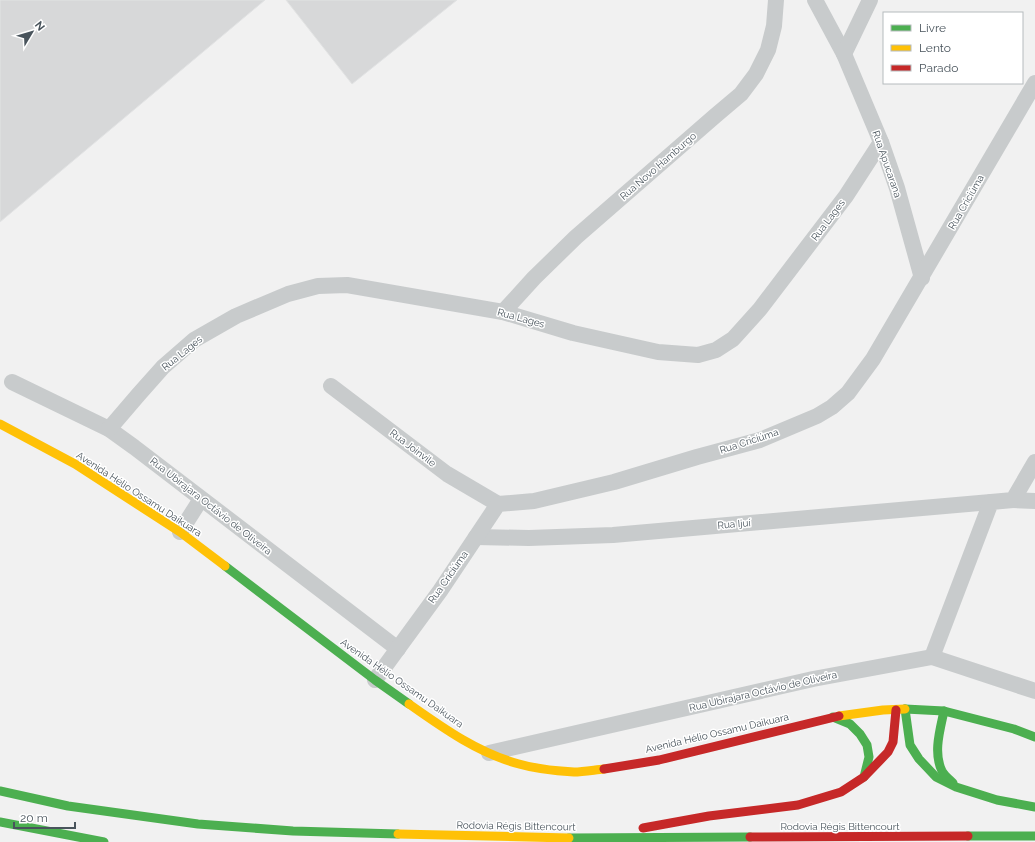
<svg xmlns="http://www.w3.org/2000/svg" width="1035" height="842" font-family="Raleway,sans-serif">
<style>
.building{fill:#d7d8d9;stroke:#e2e3e4}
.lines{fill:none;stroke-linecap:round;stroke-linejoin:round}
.street{stroke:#c8cbcc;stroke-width:16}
.fast{stroke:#4caf50;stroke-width:9}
.slow{stroke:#ffc107;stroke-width:9}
.jam{stroke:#c62828;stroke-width:9}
.labels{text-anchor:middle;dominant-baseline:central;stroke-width:3;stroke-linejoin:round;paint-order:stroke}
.street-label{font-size:10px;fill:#49545c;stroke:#fff}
</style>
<rect width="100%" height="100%" fill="#f1f1f1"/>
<g class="building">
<path d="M 0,0 L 265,0 L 0,222 Z"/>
<path d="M 286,0 L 457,0 L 352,84 Z"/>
</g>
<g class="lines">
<g class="street">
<path d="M 815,0 L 844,54 L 881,142 L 897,188 L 922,278"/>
<path d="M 844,54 L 870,0"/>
<path d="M 503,312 L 534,278 L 576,237 L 715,116 L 741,94 L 756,74 L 768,50 L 774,26 L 776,0"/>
<path d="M 12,382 L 109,429 L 134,447 L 398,649"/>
<path d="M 331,386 L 447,474 L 498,504"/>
<path d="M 109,429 L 139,394 L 163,367 L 194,340 L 236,316 L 288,294 L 318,286 L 347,285 L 503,312 L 573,333 L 658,352 L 698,355 L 716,350 L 733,339 L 760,309 L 846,196 L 881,142"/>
<path d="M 1013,500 L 1035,501"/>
<path d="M 180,532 L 201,499"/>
<path d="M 476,537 L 529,538 L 613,535 L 991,502"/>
<path d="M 932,657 L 991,502 L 1013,500 L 1035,462"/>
<path d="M 375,680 L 440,591 L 498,504 L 534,501 L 614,482 L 697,457 L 760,440 L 817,416 L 832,407 L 848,393 L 873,359 L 1035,83"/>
<path d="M 489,753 L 813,679 L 932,657 L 1035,691"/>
</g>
<g class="fast">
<path d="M 225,566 L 375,680 L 409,704"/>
<path d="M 905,709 L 944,711 L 1014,729 L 1035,737"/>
<path d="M 905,709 L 910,745 L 919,759 L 936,777 L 956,787 L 997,800 L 1035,807"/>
<path d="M 944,711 C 940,730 933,753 942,771 C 945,776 949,779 953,783"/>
<path d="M 833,717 L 850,724 L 860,734 L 867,745 L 869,757 L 864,777"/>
<path d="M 0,791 L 68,806 L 198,824 L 293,831 L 398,834"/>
<path d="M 0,822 L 104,842"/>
<path d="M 968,836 L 1035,836"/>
<path d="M 569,838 L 750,837"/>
</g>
<g class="slow">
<path d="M 0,424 L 75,464 L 180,532 L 225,566"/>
<path d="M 409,704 C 443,728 478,753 519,764 C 536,769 556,771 574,772 C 583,772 594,770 604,769"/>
<path d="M 839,716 L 883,710 L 905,709"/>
<path d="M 398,834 L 569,838"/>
</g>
<g class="jam">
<path d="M 604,769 L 659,760 L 839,716"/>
<path d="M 643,828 L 709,816 L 798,805 L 841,792 L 864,777 L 888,752 L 893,742 L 896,710"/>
<path d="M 750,837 L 968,836"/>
</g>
</g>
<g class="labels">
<g class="street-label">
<text transform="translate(887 164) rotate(71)">Rua Apucarana</text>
<text transform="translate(658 166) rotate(-41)">Rua Novo Hamburgo</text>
<text transform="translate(966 202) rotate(-60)">Rua Criciúma</text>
<text transform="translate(828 220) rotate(-53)">Rua Lages</text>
<text transform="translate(521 318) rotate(15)">Rua Lages</text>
<text transform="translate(182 353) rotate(-39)">Rua Lages</text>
<text transform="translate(749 441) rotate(-18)">Rua Criciúma</text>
<text transform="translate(413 448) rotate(37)">Rua Joinvile</text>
<text transform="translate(139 494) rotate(33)">Avenida Hélio Ossamu Daikuara</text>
<text transform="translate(211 506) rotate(38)">Rua Ubirajara Octávio de Oliveira</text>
<text transform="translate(734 524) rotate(-5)">Rua Ijuí</text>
<text transform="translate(448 577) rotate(-55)">Rua Criciúma</text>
<text transform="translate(402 683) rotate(35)">Avenida Hélio Ossamu Daikuara</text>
<text transform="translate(763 691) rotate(-13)">Rua Ubirajara Octávio de Oliveira</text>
<text transform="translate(717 733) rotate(-13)">Avenida Hélio Ossamu Daikuara</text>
<text transform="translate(516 826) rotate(1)">Rodovia Régis Bittencourt</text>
<text x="840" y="826">Rodovia Régis Bittencourt</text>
</g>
</g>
<rect x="883" y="12" width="140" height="72" fill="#ffffff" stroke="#b6bbbe"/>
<rect x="891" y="25" width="20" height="6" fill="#4caf50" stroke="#b6bbbe"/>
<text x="919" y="32" font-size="12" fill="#49545c">Livre</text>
<rect x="891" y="45" width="20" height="6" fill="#ffc107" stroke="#b6bbbe"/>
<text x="919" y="52" font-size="12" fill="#49545c">Lento</text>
<rect x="891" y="65" width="20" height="6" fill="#c62828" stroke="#b6bbbe"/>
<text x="919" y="72" font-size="12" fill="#49545c">Parado</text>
<g transform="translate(32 32) rotate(52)" stroke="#ffffff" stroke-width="3" paint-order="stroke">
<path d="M0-3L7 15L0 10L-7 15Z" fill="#49545c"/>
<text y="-6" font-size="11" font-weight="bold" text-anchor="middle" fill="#49545c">N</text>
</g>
<path d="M14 822v6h61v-6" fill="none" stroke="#49545c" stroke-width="2"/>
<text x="20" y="822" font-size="12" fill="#49545c" stroke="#ffffff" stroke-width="3" paint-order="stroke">20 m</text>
</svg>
